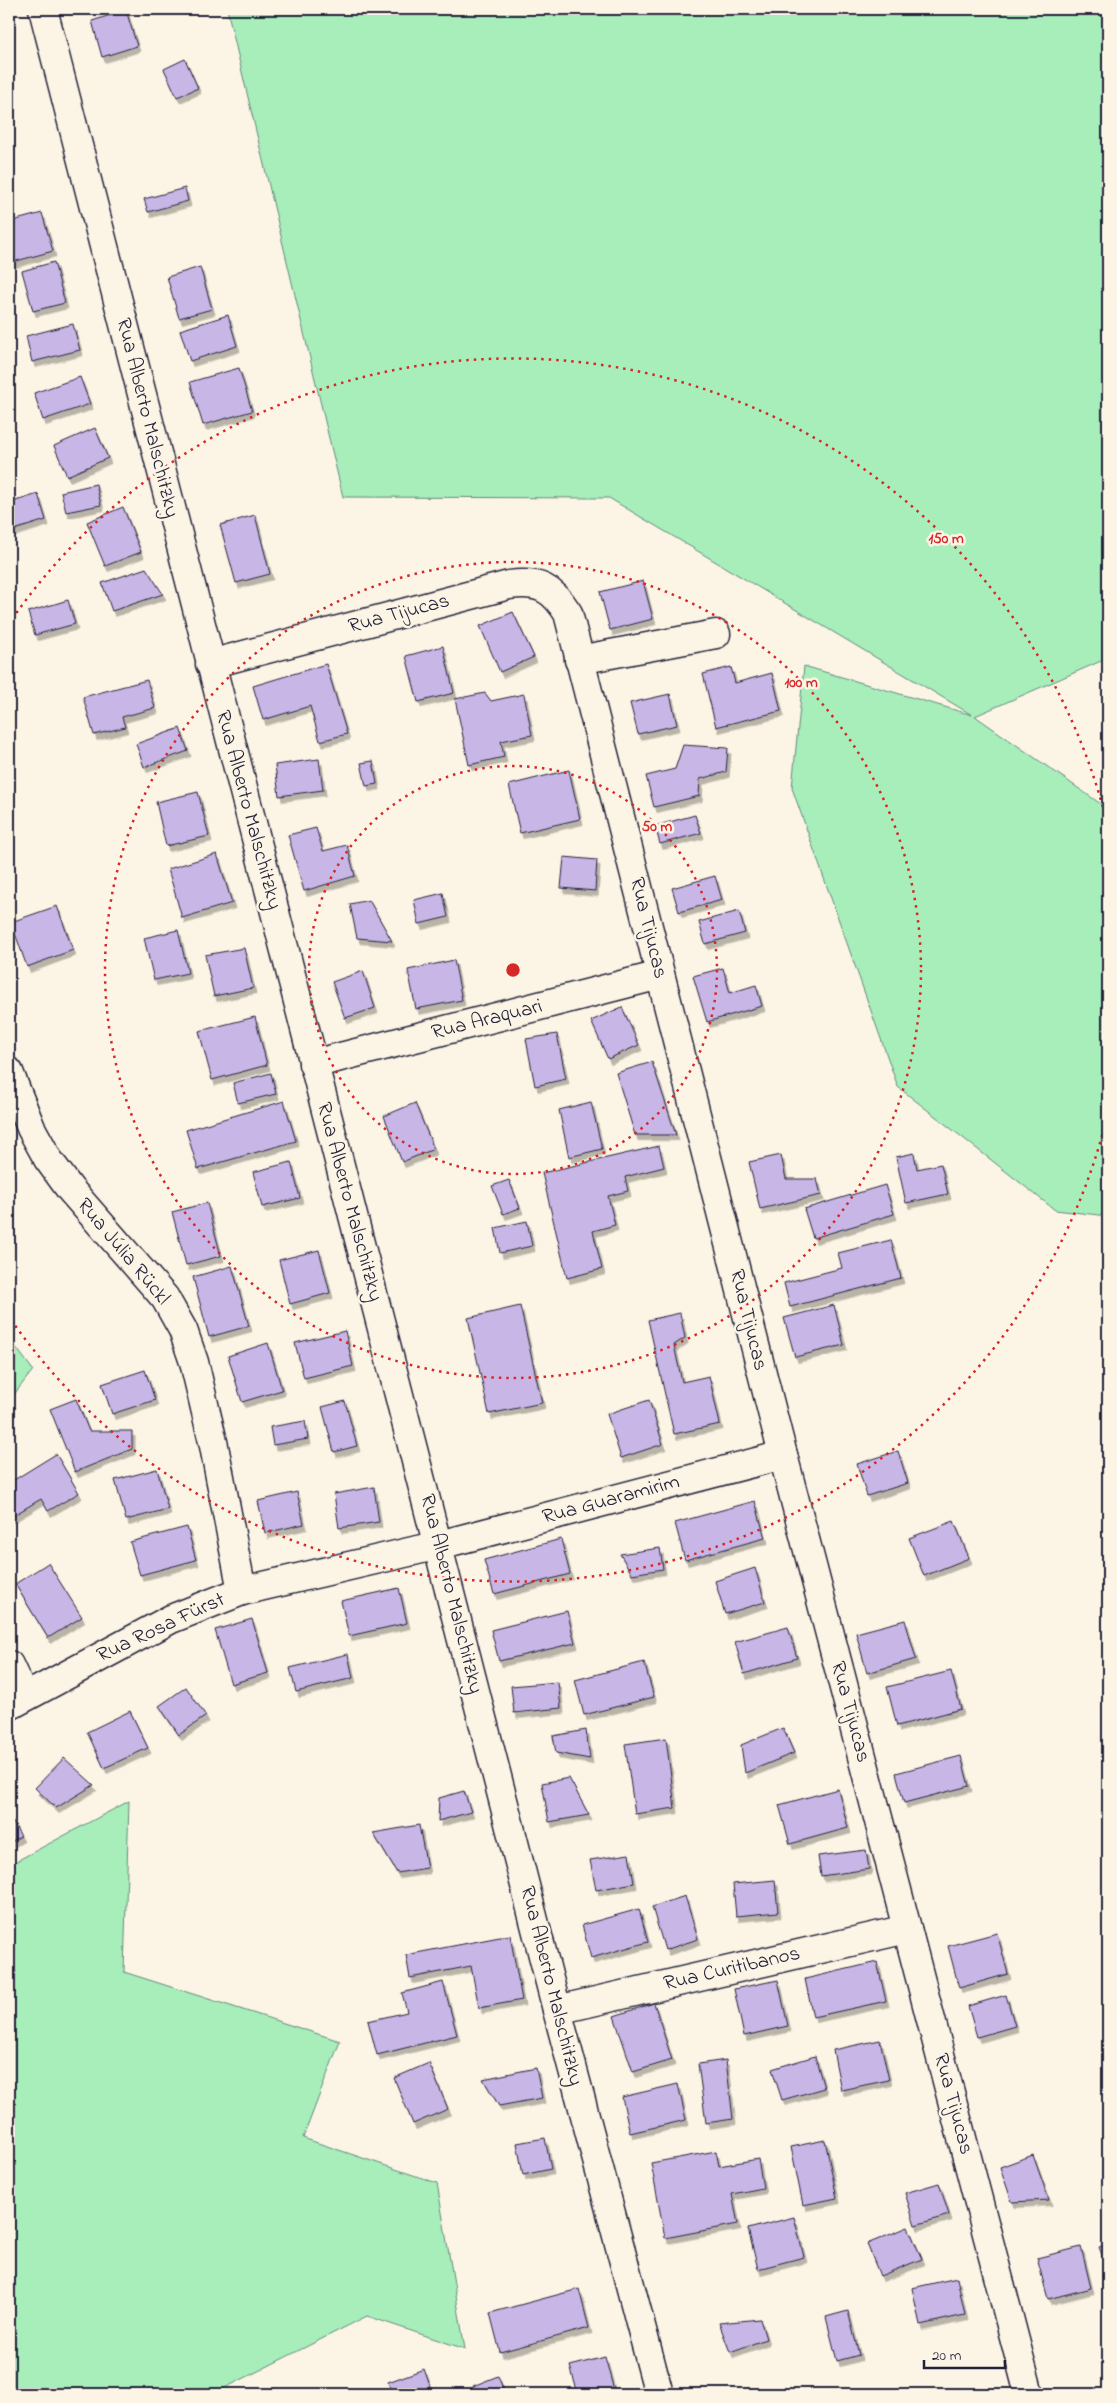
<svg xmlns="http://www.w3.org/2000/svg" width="1117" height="2403" font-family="'Indie Flower',sans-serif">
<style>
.green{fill:#a7eebb;stroke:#64887b}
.building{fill:#c8b6e6;stroke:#22223b;filter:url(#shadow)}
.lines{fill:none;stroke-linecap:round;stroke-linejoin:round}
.minor-casing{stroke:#22223b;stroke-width:31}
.tertiary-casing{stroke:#22223b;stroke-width:31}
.minor{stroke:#fcf5e5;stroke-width:28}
.tertiary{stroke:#fcf5e5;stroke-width:28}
.ring{fill:none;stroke:#d62828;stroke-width:2.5;stroke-dasharray:2.5 5}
.labels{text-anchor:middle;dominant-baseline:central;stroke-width:5;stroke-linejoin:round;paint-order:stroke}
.street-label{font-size:21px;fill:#22223b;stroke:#fcf5e5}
.centre{fill:#d62828;stroke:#fcf5e5;stroke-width:2.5}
.ring-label{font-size:15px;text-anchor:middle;font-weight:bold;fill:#d62828;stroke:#fcf5e5;stroke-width:5;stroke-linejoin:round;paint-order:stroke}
</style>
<defs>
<filter id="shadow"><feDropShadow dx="3" dy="5.5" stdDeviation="0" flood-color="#0004"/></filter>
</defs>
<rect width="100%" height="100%" fill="#fcf5e5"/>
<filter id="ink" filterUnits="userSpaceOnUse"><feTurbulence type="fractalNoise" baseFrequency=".02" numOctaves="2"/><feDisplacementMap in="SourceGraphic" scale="10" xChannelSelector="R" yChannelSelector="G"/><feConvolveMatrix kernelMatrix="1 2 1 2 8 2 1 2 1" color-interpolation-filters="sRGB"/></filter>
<g filter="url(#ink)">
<g class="green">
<path d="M 227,9 L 1108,9 L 1108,658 L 975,716 L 1108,809 L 1108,1216 L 1055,1210 L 898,1087 L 792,788 L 804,666 L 972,715 L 609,498 L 343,497 Z"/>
<path d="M 9,1338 L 33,1370 L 9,1401 Z"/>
<path d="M 129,1801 L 124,1972 L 340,2041 L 303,2138 L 437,2183 L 465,2349 L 367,2316 L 213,2394 L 9,2394 L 9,1865 Z"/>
</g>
<g class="building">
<path d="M 1104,9 L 1108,9 L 1108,36 L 1103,36 Z"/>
<path d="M 126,10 L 137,46 L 102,57 L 92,21 Z"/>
<path d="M 185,59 L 198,88 L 177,97 L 164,69 Z"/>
<path d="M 185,188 L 188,201 L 148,212 L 144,199 Z"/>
<path d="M 42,213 L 53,251 L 9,263 L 9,222 Z"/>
<path d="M 54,262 L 65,303 L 33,311 L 22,271 Z"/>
<path d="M 200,267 L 212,309 L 179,318 L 167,277 Z"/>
<path d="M 228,315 L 237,346 L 190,361 L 180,330 Z"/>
<path d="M 73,324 L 80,350 L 32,362 L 26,336 Z"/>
<path d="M 239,368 L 252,411 L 203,425 L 190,382 Z"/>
<path d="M 80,377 L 90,404 L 43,420 L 34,393 Z"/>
<path d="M 95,428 L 108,458 L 67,476 L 54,446 Z"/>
<path d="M 96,484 L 101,505 L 66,512 L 61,492 Z"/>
<path d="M 38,494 L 46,520 L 11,531 L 9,521 L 9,503 Z"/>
<path d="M 123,507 L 141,552 L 105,566 L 87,522 Z"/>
<path d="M 255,515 L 270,574 L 236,583 L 220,525 Z"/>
<path d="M 146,568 L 163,594 L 112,611 L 102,583 Z"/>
<path d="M 643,581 L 653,619 L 610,630 L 600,592 Z"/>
<path d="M 68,600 L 75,624 L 35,635 L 28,612 Z"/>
<path d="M 513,612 L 534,657 L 500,672 L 480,626 Z"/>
<path d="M 443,646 L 454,693 L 418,702 L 406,656 Z"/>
<path d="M 326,664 L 347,734 L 320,741 L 310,706 L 263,720 L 253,686 Z"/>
<path d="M 731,667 L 735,683 L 772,673 L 781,711 L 716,727 L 703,674 Z"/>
<path d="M 147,680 L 155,708 L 122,717 L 125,727 L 94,735 L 83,697 Z"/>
<path d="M 485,693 L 491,701 L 524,694 L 532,735 L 501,741 L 504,757 L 469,765 L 455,699 Z"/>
<path d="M 670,694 L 677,725 L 638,734 L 630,703 Z"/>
<path d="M 180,728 L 188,751 L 144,767 L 136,744 Z"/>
<path d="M 683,745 L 728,748 L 726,772 L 700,779 L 699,796 L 654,807 L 646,776 L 675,769 Z"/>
<path d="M 319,759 L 323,790 L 279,796 L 275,765 Z"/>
<path d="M 373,761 L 377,784 L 366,786 L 361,763 Z"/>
<path d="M 569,770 L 580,819 L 520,833 L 509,785 Z"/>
<path d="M 198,792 L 209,836 L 166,846 L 156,802 Z"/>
<path d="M 695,815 L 701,833 L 660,844 L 655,826 Z"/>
<path d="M 316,828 L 323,851 L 347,845 L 355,876 L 304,891 L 288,835 Z"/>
<path d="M 217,854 L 232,903 L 182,918 L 168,869 Z"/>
<path d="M 564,857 L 597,860 L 595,891 L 561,888 Z"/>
<path d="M 715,876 L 722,900 L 679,912 L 672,888 Z"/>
<path d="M 443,893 L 448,917 L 419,924 L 414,900 Z"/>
<path d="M 369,900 L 392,941 L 357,938 L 350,904 Z"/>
<path d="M 57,906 L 73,950 L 27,967 L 11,922 Z"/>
<path d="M 739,911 L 745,933 L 705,944 L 699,922 Z"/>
<path d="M 178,930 L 188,973 L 154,980 L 144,938 Z"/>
<path d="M 244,948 L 253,988 L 214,996 L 205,955 Z"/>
<path d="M 454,960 L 462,1000 L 416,1009 L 408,970 Z"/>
<path d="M 723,968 L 730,993 L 756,985 L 762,1006 L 707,1022 L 693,976 Z"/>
<path d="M 363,971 L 375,1008 L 345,1018 L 332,982 Z"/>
<path d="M 622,1007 L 639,1045 L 608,1059 L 591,1021 Z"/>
<path d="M 255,1017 L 267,1065 L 212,1080 L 199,1031 Z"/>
<path d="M 557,1034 L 566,1079 L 535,1086 L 526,1039 Z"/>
<path d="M 652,1062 L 676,1135 L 635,1135 L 616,1073 Z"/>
<path d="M 271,1073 L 276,1094 L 238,1103 L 233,1083 Z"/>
<path d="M 284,1101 L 296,1141 L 198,1169 L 186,1130 Z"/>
<path d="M 591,1102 L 602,1149 L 569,1157 L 559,1110 Z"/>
<path d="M 415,1103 L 434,1149 L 402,1162 L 384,1116 Z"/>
<path d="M 659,1146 L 664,1167 L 625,1177 L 628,1191 L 608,1196 L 615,1225 L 593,1231 L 602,1269 L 567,1278 L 542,1173 Z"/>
<path d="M 914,1153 L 917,1169 L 941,1164 L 948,1194 L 906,1203 L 896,1157 Z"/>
<path d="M 781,1155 L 786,1179 L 817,1179 L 821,1195 L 760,1209 L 749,1162 Z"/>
<path d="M 291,1162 L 300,1198 L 262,1207 L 253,1172 Z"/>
<path d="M 509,1180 L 520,1208 L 503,1214 L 492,1186 Z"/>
<path d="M 885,1185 L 894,1214 L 813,1238 L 804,1209 Z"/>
<path d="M 207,1203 L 221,1256 L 186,1265 L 172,1212 Z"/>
<path d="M 527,1221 L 532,1246 L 500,1253 L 495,1228 Z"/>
<path d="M 891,1240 L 901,1278 L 790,1307 L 784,1283 L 842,1268 L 838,1253 Z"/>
<path d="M 319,1250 L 330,1293 L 290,1304 L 279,1260 Z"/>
<path d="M 232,1266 L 249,1326 L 209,1337 L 193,1277 Z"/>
<path d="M 834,1305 L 844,1345 L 795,1357 L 784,1318 Z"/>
<path d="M 520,1306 L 542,1403 L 489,1414 L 468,1318 Z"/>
<path d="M 680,1313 L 685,1338 L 674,1345 L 682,1382 L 709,1376 L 720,1424 L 674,1434 L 648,1320 Z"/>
<path d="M 345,1331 L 353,1366 L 304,1378 L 295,1343 Z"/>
<path d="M 268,1343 L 282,1390 L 242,1402 L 228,1356 Z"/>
<path d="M 145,1370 L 155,1400 L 112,1414 L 102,1384 Z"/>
<path d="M 76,1399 L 89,1431 L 132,1431 L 132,1449 L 75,1472 L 50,1409 Z"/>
<path d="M 649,1400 L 663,1444 L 621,1458 L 607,1414 Z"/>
<path d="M 345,1401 L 357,1446 L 334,1452 L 322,1407 Z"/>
<path d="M 305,1421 L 308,1439 L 273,1445 L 270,1427 Z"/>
<path d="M 898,1451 L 908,1483 L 867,1496 L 857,1464 Z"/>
<path d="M 56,1454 L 79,1493 L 48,1511 L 41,1499 L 9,1518 L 9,1483 Z"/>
<path d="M 157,1469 L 168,1509 L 126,1520 L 115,1480 Z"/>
<path d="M 374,1487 L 379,1522 L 339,1528 L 334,1494 Z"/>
<path d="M 297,1492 L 304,1524 L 265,1533 L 258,1501 Z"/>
<path d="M 755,1501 L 765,1538 L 685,1560 L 675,1523 Z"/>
<path d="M 954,1521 L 969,1558 L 924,1576 L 909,1538 Z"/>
<path d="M 187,1527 L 196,1560 L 140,1575 L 130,1542 Z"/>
<path d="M 561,1539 L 570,1574 L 494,1594 L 484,1560 Z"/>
<path d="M 660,1548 L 663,1569 L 632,1574 L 620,1554 Z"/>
<path d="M 48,1563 L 82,1617 L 48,1638 L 15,1584 Z"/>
<path d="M 755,1568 L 765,1602 L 725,1614 L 715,1581 Z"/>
<path d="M 399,1588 L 407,1623 L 349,1636 L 341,1601 Z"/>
<path d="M 567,1611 L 575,1643 L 499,1661 L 491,1630 Z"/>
<path d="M 252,1619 L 268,1673 L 231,1684 L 215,1630 Z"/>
<path d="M 905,1620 L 916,1659 L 867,1673 L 856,1633 Z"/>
<path d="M 788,1627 L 797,1658 L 744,1674 L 735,1642 Z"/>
<path d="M 348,1654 L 353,1678 L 296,1692 L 290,1668 Z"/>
<path d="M 644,1662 L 654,1697 L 584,1715 L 575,1680 Z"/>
<path d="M 951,1671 L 961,1709 L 897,1726 L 887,1687 Z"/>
<path d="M 558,1682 L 561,1708 L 514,1713 L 511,1686 Z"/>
<path d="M 186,1687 L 206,1716 L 179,1735 L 159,1706 Z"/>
<path d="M 130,1711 L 148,1748 L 104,1768 L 87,1732 Z"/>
<path d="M 783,1728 L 794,1753 L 745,1773 L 741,1745 Z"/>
<path d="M 586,1730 L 590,1759 L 556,1753 L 553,1736 Z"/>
<path d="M 666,1738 L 675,1808 L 635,1814 L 625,1744 Z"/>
<path d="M 961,1756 L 969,1786 L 904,1803 L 896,1773 Z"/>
<path d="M 64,1758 L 94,1785 L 56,1808 L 35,1788 Z"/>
<path d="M 569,1778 L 589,1815 L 549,1822 L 542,1783 Z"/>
<path d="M 838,1789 L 848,1828 L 790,1844 L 779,1805 Z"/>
<path d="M 464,1791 L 471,1812 L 438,1821 L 439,1798 Z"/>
<path d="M 9,1816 L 21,1836 L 9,1843 Z"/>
<path d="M 419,1825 L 427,1868 L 397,1873 L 373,1833 Z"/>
<path d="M 866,1850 L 869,1869 L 821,1876 L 818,1856 Z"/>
<path d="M 629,1854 L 634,1883 L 596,1890 L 590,1860 Z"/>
<path d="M 775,1880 L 778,1912 L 736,1916 L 733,1884 Z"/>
<path d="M 685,1896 L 698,1939 L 665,1950 L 652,1907 Z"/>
<path d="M 639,1909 L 648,1942 L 591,1958 L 582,1925 Z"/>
<path d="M 997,1933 L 1008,1974 L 959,1988 L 948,1946 Z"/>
<path d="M 510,1935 L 522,2000 L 479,2008 L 471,1966 L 410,1978 L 406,1955 Z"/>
<path d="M 877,1962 L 886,2001 L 813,2017 L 805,1979 Z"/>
<path d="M 778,1980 L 788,2026 L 744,2036 L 734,1989 Z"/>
<path d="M 443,1982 L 457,2035 L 377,2055 L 368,2021 L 407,2012 L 402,1993 Z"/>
<path d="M 1006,1995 L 1015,2026 L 977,2037 L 968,2006 Z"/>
<path d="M 654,2003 L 672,2060 L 633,2072 L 614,2016 Z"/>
<path d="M 880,2040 L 889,2080 L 841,2090 L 833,2050 Z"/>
<path d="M 815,2056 L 824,2088 L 782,2100 L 772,2069 Z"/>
<path d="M 726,2060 L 733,2119 L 706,2123 L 698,2064 Z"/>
<path d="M 429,2063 L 448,2109 L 413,2124 L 394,2078 Z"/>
<path d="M 536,2068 L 542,2098 L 499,2106 L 483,2079 Z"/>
<path d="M 678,2084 L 686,2120 L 630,2133 L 622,2097 Z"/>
<path d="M 545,2138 L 551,2169 L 523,2175 L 517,2143 Z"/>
<path d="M 825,2140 L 837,2198 L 803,2205 L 791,2147 Z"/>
<path d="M 716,2151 L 719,2166 L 758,2159 L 763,2188 L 732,2194 L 738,2224 L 665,2238 L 651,2163 Z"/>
<path d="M 1033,2155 L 1049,2200 L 1012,2202 L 1000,2167 Z"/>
<path d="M 939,2183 L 949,2215 L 915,2225 L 905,2193 Z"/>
<path d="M 794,2217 L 804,2257 L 758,2269 L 748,2229 Z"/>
<path d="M 908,2227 L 922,2259 L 880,2276 L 867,2244 Z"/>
<path d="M 1108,2244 L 1108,2271 L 1099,2247 Z"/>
<path d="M 1081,2247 L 1091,2288 L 1048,2299 L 1037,2258 Z"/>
<path d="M 957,2278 L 965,2315 L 920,2325 L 912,2288 Z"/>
<path d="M 579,2289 L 589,2328 L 500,2352 L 490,2313 Z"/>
<path d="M 848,2311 L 859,2355 L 837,2361 L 826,2317 Z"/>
<path d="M 760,2319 L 766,2339 L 730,2352 L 719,2323 Z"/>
<path d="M 605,2357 L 615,2394 L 578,2394 L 570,2366 Z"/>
<path d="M 424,2369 L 433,2394 L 392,2394 L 388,2382 Z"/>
<path d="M 498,2376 L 505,2394 L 476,2394 L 473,2386 Z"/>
</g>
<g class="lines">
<g class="minor-casing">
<g id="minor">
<path d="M 579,660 L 716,634"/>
<path d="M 210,664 L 509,585 C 539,581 552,588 568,613 L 783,1455 L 1029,2394"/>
<path d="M 313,1064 L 660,975"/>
<path d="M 9,1072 L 31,1128 L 48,1159 L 70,1189 L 165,1298 L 183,1330 L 194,1362 L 214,1446 L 242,1591"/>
<path d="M 9,1665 L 24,1697"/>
<path d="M 9,1706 L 171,1619 L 242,1591 L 439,1545 L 783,1455"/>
<path d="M 557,2010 L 907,1929"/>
</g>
</g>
<g class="tertiary-casing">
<path id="tertiary" d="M 43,9 L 557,2010 L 659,2394"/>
</g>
<use href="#minor" class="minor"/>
<use href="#tertiary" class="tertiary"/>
</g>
</g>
<g class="ring">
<circle cx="513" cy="970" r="204"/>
<circle cx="513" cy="970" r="408"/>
<path d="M1108 1113A612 612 0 0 1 12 1321M12 619A612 612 0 0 1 1108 827"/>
</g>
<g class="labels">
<g class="street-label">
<text transform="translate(147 418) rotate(76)">Rua Alberto Malschitzky</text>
<text transform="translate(399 614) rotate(-15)">Rua Tijucas</text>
<text transform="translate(248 810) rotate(75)">Rua Alberto Malschitzky</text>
<text transform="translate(648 928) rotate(76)">Rua Tijucas</text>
<text transform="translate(487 1020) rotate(-14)">Rua Araquari</text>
<text transform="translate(349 1202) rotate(75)">Rua Alberto Malschitzky</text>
<text transform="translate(123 1252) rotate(50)">Rua Júlia Rückl</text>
<text transform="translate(748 1320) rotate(76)">Rua Tijucas</text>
<text transform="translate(611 1500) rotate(-15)">Rua Guaramirim</text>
<text transform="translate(451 1594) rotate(76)">Rua Alberto Malschitzky</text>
<text transform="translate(161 1628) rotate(-25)">Rua Rosa Fürst</text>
<text transform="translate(850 1712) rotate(75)">Rua Tijucas</text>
<text transform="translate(732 1969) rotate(-13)">Rua Curitibanos</text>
<text transform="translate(551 1986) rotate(76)">Rua Alberto Malschitzky</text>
<text transform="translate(953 2104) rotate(75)">Rua Tijucas</text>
</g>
</g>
<circle cx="513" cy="970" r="8" class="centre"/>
<g class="ring-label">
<text x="946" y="543">150 m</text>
<text x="801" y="687">100 m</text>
<text x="657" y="831">50 m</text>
</g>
<rect width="1117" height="2403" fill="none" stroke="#fcf5e5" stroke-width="30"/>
<rect x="15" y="15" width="1087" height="2373" fill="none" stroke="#22223b" stroke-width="2" filter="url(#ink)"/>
<path d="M924 2360v8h81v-8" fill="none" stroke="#22223b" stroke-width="2.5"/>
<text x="932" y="2360" font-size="15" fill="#22223b" stroke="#fcf5e5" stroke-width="4" paint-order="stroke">20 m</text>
</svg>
